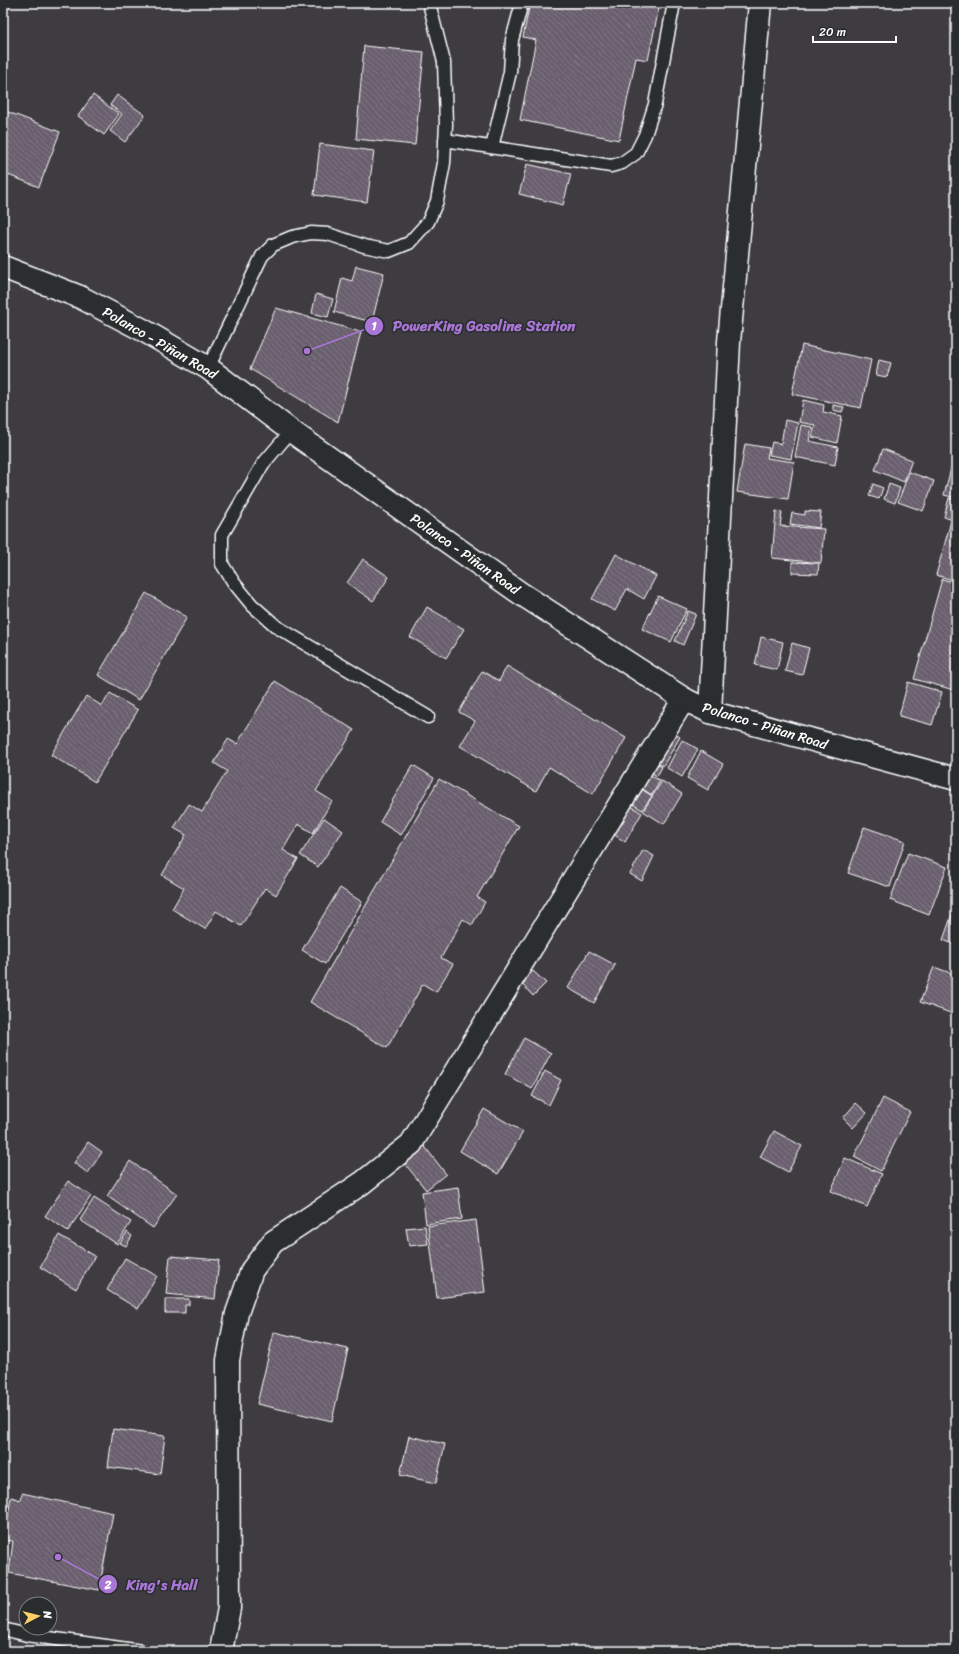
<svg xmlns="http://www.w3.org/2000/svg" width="959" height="1654" font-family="Sriracha,sans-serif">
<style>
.building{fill:url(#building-back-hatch);stroke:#fff}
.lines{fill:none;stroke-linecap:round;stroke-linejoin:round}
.lane-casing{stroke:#fff;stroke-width:15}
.street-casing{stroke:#fff;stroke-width:25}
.secondary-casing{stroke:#fff;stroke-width:25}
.lane{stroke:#2a2d2e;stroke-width:12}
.street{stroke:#2a2d2e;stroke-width:22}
.secondary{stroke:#2a2d2e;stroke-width:22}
.labels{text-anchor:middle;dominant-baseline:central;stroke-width:3;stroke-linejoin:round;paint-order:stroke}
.street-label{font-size:14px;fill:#fff;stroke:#2a2d2e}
.leader{fill:none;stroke:#a976d5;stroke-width:1.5}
.callout-dot{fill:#a976d5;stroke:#2a2d2e;stroke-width:1.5}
.mark-label{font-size:12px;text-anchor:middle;font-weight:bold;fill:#fff}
.callout-label{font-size:15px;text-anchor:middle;font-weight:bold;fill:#a976d5;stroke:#2a2d2e;stroke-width:3;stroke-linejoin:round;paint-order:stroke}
</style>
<defs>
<pattern id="building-back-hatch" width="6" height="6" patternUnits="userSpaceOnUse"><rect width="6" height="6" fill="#6b5f6e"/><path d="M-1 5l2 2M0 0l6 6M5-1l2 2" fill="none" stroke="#817784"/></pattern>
</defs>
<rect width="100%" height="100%" fill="#3e3c41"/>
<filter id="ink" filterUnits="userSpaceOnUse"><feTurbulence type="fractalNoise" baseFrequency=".025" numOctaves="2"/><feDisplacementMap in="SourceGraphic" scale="8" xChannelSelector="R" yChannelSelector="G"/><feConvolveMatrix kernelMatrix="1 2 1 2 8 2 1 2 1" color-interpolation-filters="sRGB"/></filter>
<g filter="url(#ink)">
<g class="building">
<path d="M 3,3 L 11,3 L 3,18 Z"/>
<path d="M 530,3 L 660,3 L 648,60 L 636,58 L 619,140 L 520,120 L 536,40 L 523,37 Z"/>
<path d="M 364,46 L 424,52 L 415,145 L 356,139 Z"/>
<path d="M 93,95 L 119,114 L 104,135 L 78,116 Z"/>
<path d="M 117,95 L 145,115 L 125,142 L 110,131 L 122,114 L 110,105 Z"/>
<path d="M 3,110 L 60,132 L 39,187 L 3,173 Z"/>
<path d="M 320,144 L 374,151 L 367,202 L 314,195 Z"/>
<path d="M 527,164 L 571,174 L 563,205 L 519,194 Z"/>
<path d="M 356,266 L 384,273 L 372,322 L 334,312 L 342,278 L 352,281 Z"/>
<path d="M 316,294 L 333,299 L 328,317 L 312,313 Z"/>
<path d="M 276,308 L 361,332 L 338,422 L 250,369 Z"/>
<path d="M 802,345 L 871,360 L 861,408 L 792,394 Z"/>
<path d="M 879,360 L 891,363 L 887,377 L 876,375 Z"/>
<path d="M 803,400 L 824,405 L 823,412 L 842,416 L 837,443 L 812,437 L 815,425 L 799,422 Z"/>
<path d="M 833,405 L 844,407 L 842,412 L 833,410 Z"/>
<path d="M 785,420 L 798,423 L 791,459 L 769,455 L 772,442 L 781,444 Z"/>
<path d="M 801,425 L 812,427 L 809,441 L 838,447 L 835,465 L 795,457 Z"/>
<path d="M 745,444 L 769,448 L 767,458 L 794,462 L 788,499 L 737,492 Z"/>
<path d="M 883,449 L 912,460 L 904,482 L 875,470 Z"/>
<path d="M 956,449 L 956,498 L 944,495 Z"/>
<path d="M 909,472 L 934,481 L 923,511 L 898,502 Z"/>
<path d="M 873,484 L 883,488 L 879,499 L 869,496 Z"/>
<path d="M 889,484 L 900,488 L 895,503 L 884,499 Z"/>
<path d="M 949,498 L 956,500 L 956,521 L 944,517 Z"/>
<path d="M 776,511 L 782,512 L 780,526 L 824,529 L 821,563 L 772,558 Z"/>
<path d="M 805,511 L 821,512 L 819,528 L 790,524 L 792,513 L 805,515 Z"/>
<path d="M 951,521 L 956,523 L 956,581 L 936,575 Z"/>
<path d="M 616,554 L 656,576 L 644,599 L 627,589 L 615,611 L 592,599 Z"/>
<path d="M 363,559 L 389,577 L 373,601 L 347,583 Z"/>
<path d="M 792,562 L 819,563 L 818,574 L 792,573 Z"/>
<path d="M 942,579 L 956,583 L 956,683 L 954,690 L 914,679 Z"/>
<path d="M 146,593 L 187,617 L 139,700 L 98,675 Z"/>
<path d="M 658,596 L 687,609 L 671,642 L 642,629 Z"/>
<path d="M 427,607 L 464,629 L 446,658 L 410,637 Z"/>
<path d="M 688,611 L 696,614 L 683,645 L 675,641 Z"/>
<path d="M 761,637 L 783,642 L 777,670 L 755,665 Z"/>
<path d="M 792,643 L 809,648 L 802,675 L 785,671 Z"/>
<path d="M 507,666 L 626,738 L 593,794 L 549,767 L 536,791 L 460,746 L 475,721 L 459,712 L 482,671 L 499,681 Z"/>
<path d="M 275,681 L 354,730 L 316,791 L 332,801 L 313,833 L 298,824 L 283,850 L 298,859 L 276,895 L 265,888 L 241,926 L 216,911 L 205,929 L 172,909 L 184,888 L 162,875 L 186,835 L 174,828 L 189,804 L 202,812 L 227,771 L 214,763 L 228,739 L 237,744 Z"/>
<path d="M 908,682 L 942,692 L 932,725 L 899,716 Z"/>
<path d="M 110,693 L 138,710 L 95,782 L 51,755 L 86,696 L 102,706 Z"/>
<path d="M 670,731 L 680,737 L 663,766 L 652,760 Z"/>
<path d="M 682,740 L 698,749 L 682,777 L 667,768 Z"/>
<path d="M 701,751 L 723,764 L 708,790 L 687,778 Z"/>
<path d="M 652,760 L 662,767 L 657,776 L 646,770 Z"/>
<path d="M 413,765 L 434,778 L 401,835 L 380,822 Z"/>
<path d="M 644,771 L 660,781 L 652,795 L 636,785 Z"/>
<path d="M 439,779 L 519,826 L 477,897 L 485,902 L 472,925 L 463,919 L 441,958 L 453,964 L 436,992 L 423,984 L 387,1048 L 310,1002 Z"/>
<path d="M 662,781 L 682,794 L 664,824 L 643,811 Z"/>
<path d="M 635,785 L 652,796 L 642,810 L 626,800 Z"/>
<path d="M 625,802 L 642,813 L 625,842 L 607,830 Z"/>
<path d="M 324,818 L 343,831 L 318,867 L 300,855 Z"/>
<path d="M 864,827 L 905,841 L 890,887 L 848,873 Z"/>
<path d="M 643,850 L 654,856 L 642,881 L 630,874 Z"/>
<path d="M 908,853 L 947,867 L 929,915 L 890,900 Z"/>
<path d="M 340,888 L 362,902 L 325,964 L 302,950 Z"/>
<path d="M 956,903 L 956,945 L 943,940 Z"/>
<path d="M 589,951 L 615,965 L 594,1003 L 568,988 Z"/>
<path d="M 934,967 L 956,975 L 956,1015 L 920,1002 Z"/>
<path d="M 533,971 L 546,983 L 533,996 L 521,983 Z"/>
<path d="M 524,1038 L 551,1053 L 532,1089 L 505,1074 Z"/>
<path d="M 545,1071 L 561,1080 L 549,1105 L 532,1096 Z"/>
<path d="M 883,1098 L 910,1112 L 881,1171 L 854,1157 Z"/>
<path d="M 856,1103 L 867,1113 L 853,1128 L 843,1118 Z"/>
<path d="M 484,1109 L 523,1132 L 498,1174 L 460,1151 Z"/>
<path d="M 774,1131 L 802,1146 L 788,1172 L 760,1157 Z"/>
<path d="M 88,1142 L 102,1152 L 88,1173 L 74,1163 Z"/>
<path d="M 422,1143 L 446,1174 L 426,1190 L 402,1160 Z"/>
<path d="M 845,1158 L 882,1174 L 867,1207 L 831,1191 Z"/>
<path d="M 130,1161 L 177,1194 L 153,1228 L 107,1196 Z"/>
<path d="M 68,1181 L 91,1196 L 68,1231 L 45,1216 Z"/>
<path d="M 458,1187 L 462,1219 L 426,1224 L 422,1192 Z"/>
<path d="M 94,1198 L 131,1222 L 117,1244 L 80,1220 Z"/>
<path d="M 476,1220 L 485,1292 L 437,1298 L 428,1226 Z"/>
<path d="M 425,1226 L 428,1244 L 409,1246 L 406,1228 Z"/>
<path d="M 127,1232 L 132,1236 L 126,1246 L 120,1243 Z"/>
<path d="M 59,1235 L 95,1256 L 76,1289 L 40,1267 Z"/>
<path d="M 170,1256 L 219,1260 L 215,1299 L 166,1294 Z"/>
<path d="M 125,1258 L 157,1276 L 138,1309 L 107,1290 Z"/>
<path d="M 165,1299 L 189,1299 L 189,1305 L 185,1305 L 185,1313 L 165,1313 Z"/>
<path d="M 274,1332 L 348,1349 L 332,1421 L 257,1404 Z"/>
<path d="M 113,1429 L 165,1436 L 160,1474 L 108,1467 Z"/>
<path d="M 409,1436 L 445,1444 L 436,1483 L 400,1475 Z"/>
<path d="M 22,1493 L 113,1513 L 99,1590 L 9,1573 L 13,1541 L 4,1540 L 11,1497 L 21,1500 Z"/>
</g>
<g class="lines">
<g class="lane-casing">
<g id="lane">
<path d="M 445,140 L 611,166 L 622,163 L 636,153 L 645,135 L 655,104 L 674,3"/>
<path d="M 492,147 L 510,72 L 512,40 L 522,3"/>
<path d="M 208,368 L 262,256 L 273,245 L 292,237 L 311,233 L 328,234 L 364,246 L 389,251 L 409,243 L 428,222 L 437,201 L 444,163 L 446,124 L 444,62 L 429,3"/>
<path d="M 291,431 L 263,464 L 222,535 L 222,564 L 234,583 L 252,605 L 277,627 L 428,717"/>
<path d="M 3,1629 L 27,1635 L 142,1651"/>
</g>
</g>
<g class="street-casing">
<g id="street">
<path d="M 710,712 L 729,342 L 760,3"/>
<path d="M 221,1651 L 229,1608 L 228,1360 L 237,1313 L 252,1270 L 273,1242 L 362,1183 L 411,1144 L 684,699"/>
</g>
</g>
<g class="secondary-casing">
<path id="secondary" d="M 3,267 L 80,297 L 143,330 L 208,368 L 291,431 L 520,593 L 684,699 L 710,712 L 956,779"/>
</g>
<use href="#lane" class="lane"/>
<use href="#street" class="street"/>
<use href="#secondary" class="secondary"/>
</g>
</g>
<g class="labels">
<g class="street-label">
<text transform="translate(160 343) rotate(30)">Polanco - Piñan Road</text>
<text transform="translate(465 554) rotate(35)">Polanco - Piñan Road</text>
<text transform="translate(765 726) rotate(17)">Polanco - Piñan Road</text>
</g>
</g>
<path class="leader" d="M307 351L374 326M58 1557L108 1584"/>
<g class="callout-dot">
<circle cx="307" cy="351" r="4"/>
<circle cx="58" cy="1557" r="4"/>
<circle cx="374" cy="326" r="10"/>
<circle cx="108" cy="1584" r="10"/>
</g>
<g class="mark-label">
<text x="374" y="330">1</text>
<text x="108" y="1589">2</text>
</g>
<g class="callout-label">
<text x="484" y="331">PowerKing Gasoline Station</text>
<text x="162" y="1590">King's Hall</text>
</g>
<rect width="959" height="1654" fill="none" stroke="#2a2d2e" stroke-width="16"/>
<rect x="8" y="8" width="943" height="1638" fill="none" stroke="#fff" stroke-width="1.5" filter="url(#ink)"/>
<g transform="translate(38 1616) rotate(83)"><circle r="19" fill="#2a2d2e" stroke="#7f8182"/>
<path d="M0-3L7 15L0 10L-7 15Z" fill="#ffd166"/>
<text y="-6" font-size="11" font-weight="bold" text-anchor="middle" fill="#ffffff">N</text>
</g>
<path d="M813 36v6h83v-6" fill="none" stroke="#ffffff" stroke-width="2"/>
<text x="819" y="36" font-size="12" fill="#ffffff" stroke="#2a2d2e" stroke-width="3" paint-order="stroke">20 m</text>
</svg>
